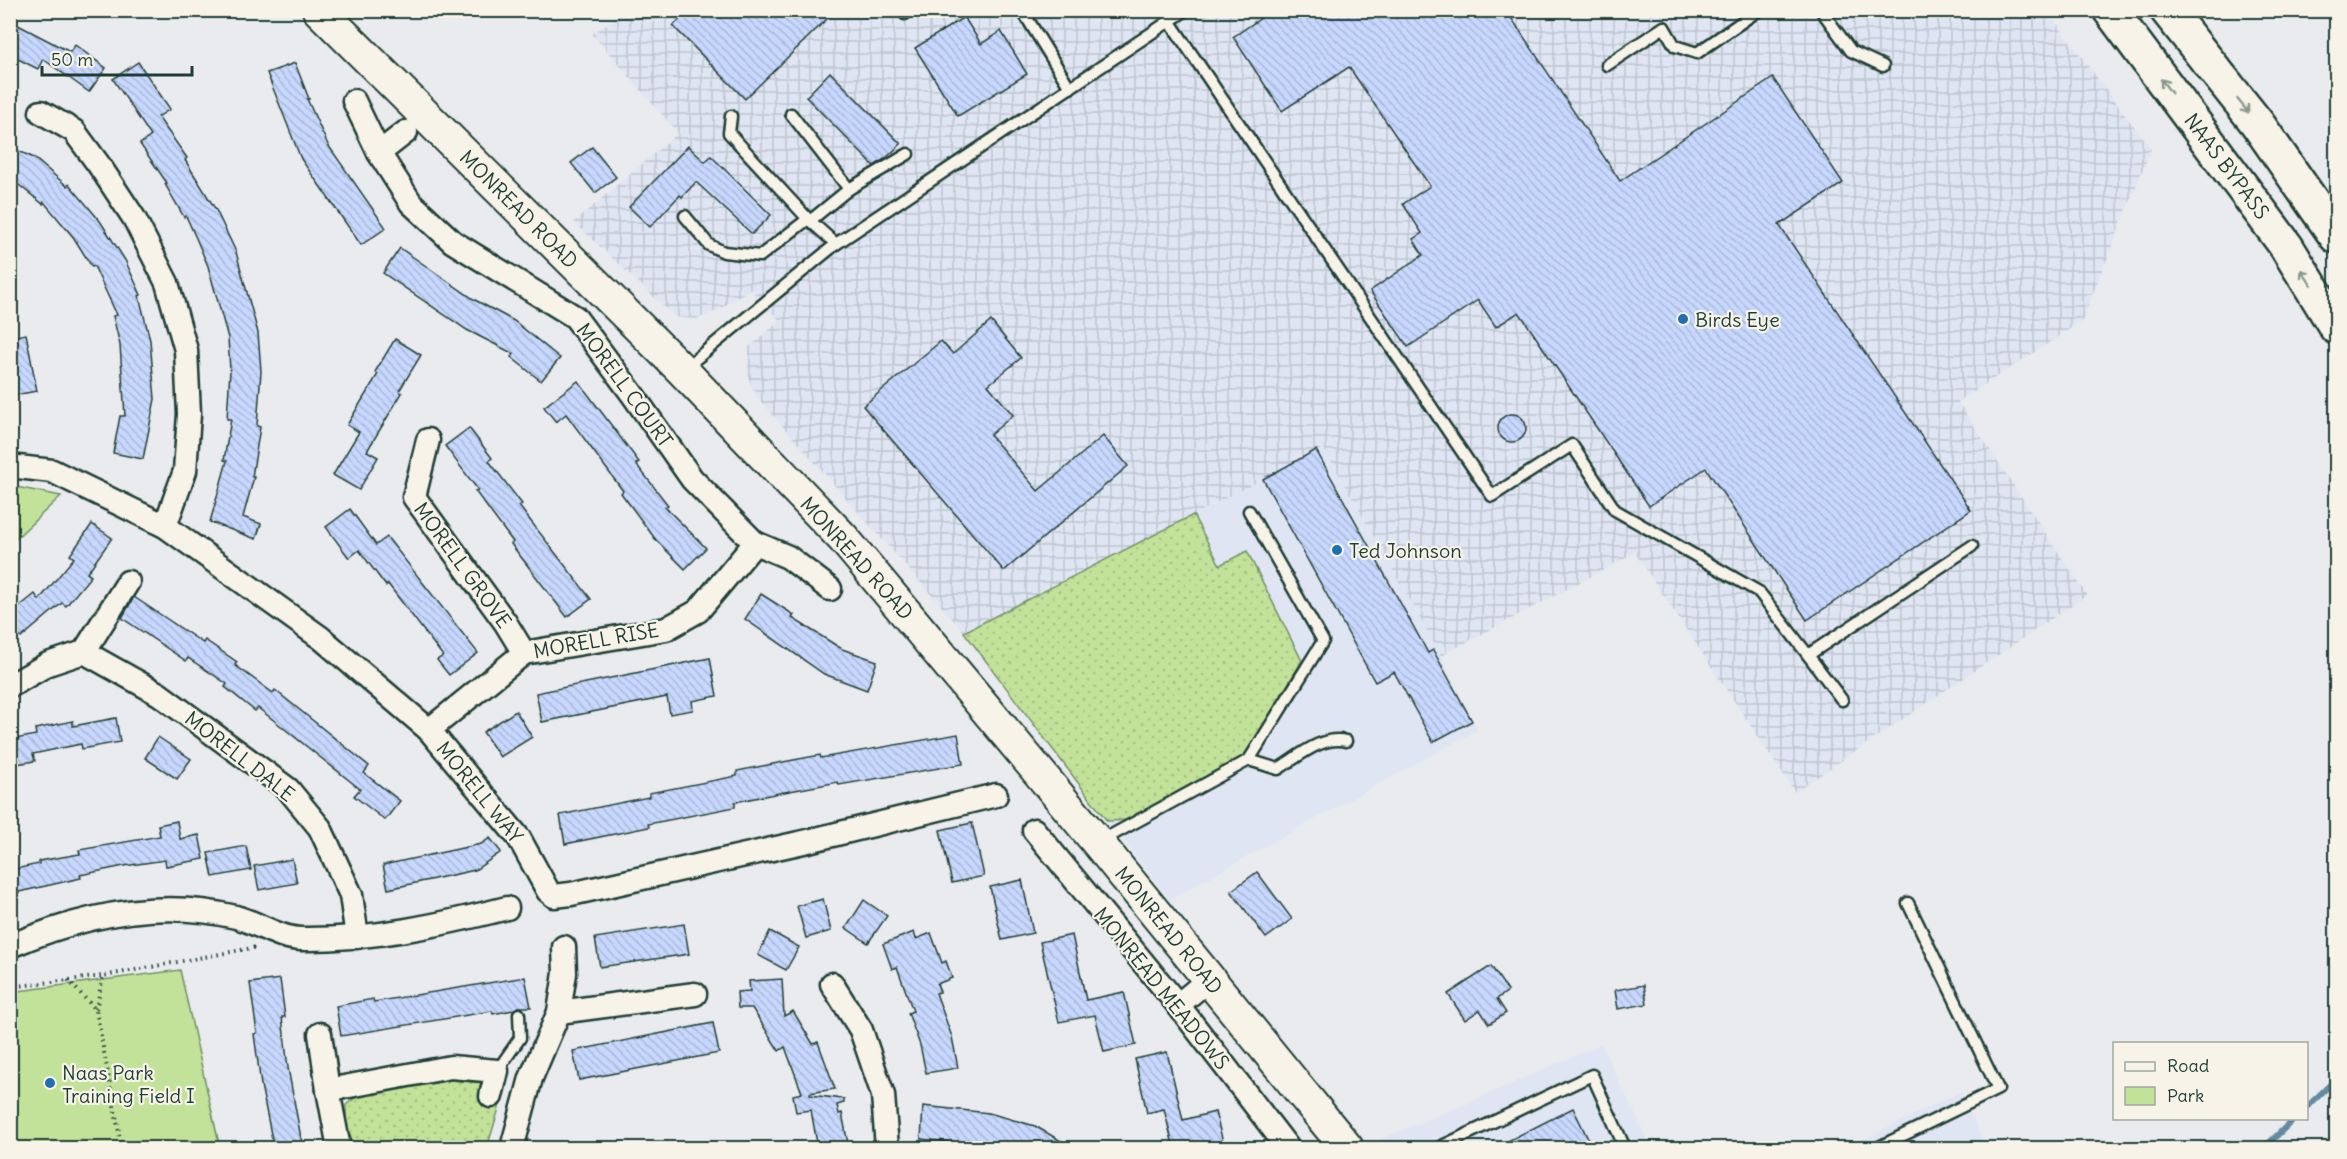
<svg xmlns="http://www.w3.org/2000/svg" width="2347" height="1159" font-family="Delius,sans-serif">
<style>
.built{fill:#dfe5f2}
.industrial{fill:url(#industrial-grid)}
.grass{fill:url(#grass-dots);stroke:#708f66;stroke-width:1.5}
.green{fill:#c2e199;stroke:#708f66;stroke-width:1.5}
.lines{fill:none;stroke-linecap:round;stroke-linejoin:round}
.stream{stroke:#638aa1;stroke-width:6}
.building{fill:url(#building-back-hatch);stroke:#1f3d34;stroke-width:1.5}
.lane-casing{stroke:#1f3d34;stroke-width:15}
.street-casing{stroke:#1f3d34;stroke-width:27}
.secondary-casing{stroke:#1f3d34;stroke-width:36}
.highway-casing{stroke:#1f3d34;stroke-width:38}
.path{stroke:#1f3d34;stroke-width:4;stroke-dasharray:1.5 4.5;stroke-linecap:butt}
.lane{stroke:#f7f3e8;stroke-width:10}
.street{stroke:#f7f3e8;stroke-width:22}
.secondary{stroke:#f7f3e8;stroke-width:32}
.highway{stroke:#f7f3e8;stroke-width:33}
.oneway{stroke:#8b988e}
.poi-dot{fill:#1f6fb2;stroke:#f7f3e8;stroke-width:2}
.labels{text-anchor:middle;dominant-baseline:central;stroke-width:4.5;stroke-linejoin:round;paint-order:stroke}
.street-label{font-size:20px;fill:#1f3d34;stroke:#f7f3e8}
.poi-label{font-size:20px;fill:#1f3d34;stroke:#f7f3e8;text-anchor:start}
</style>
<defs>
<pattern id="industrial-grid" width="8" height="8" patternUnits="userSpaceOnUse" patternTransform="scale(1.5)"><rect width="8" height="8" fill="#dfe5f2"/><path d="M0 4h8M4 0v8" fill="none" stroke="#bfc5d0"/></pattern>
<pattern id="grass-dots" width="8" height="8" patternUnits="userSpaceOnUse" patternTransform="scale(1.5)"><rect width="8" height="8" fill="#c2e199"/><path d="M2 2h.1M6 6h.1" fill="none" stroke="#a6c284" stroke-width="1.8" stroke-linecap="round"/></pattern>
<pattern id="building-back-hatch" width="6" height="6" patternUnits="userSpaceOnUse" patternTransform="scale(1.5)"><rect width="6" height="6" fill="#c7d7fd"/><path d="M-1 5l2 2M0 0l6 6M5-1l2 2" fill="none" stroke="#aab9d9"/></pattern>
</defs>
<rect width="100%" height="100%" fill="#e9ebee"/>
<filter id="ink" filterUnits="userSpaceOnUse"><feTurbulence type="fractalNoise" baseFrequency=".0167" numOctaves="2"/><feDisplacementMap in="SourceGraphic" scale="12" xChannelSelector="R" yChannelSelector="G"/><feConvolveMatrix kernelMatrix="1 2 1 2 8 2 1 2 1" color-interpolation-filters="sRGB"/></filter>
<g filter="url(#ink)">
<g class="built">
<path d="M 1324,448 L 1441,656 L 1477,730 L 1170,899 L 1107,821 L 1137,820 L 1246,551 L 1220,565 L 1193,515 Z"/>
<path d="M 1601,1044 L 1651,1148 L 1385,1148 L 1378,1140 L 1466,1104 Z"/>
<path d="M 1960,1092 L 1987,1148 L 1847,1148 Z"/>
</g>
<path class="industrial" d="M 626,10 L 2047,11 L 2151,149 L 2082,321 L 1958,402 L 2087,595 L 1795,792 L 1635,553 L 1441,656 L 1324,448 L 964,632 L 756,396 L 748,377 L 749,347 L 780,321 L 750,289 L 717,311 L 696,319 L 675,317 L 574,222 L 678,133 L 592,34 Z"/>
<g class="grass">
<path d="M 1193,515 L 1220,565 L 1247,551 L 1302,661 L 1238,767 L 1133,820 L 1107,821 L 964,632 Z"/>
<path d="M 451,1080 L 483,1083 L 484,1098 L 500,1105 L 487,1148 L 354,1148 L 346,1122 L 346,1105 L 356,1097 Z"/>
</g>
<g class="green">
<path d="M 11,486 L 61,496 L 11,543 L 10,486 Z"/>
<path d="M 180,970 L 220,1148 L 11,1148 L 11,992 Z"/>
</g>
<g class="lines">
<g class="stream">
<path d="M 2306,1108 L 2336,1079"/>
<path d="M 2264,1148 L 2295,1118"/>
</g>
</g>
<g class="building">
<path d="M 689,10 L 836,10 L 745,99 L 673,26 Z"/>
<path d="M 1273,10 L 1506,10 L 1620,181 L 1773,78 L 1843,183 L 1779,225 L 1971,510 L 1807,620 L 1706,468 L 1649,506 L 1519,312 L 1496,327 L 1478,300 L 1408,347 L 1370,291 L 1423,255 L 1413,239 L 1422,233 L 1403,204 L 1430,186 L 1349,67 L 1282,111 L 1233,37 Z"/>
<path d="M 964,17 L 981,44 L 1001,31 L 1027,74 L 958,116 L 915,48 Z"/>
<path d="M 18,25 L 70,52 L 75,45 L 106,68 L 89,92 L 43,59 L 38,69 L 10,55 L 10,39 Z"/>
<path d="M 138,62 L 170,109 L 158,117 L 187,158 L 185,160 L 216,210 L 236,252 L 258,333 L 261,371 L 257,426 L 260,427 L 252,477 L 254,477 L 243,517 L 261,524 L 256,539 L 210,522 L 227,461 L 224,460 L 231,419 L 227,419 L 230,370 L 228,338 L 208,266 L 196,238 L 186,216 L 184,217 L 165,184 L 167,183 L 140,144 L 151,136 L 113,79 Z"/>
<path d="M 295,63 L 309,99 L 307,99 L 328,145 L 386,228 L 361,245 L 301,159 L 267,73 Z"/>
<path d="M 830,72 L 901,144 L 887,157 L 874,166 L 806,97 Z"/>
<path d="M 688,146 L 705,162 L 711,156 L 771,215 L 752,234 L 696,182 L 682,197 L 680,195 L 650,227 L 629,207 Z"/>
<path d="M 10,147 L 34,158 L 67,186 L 69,184 L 100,221 L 125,260 L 141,295 L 139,296 L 150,340 L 155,399 L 143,459 L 113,453 L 120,416 L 125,416 L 120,345 L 113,316 L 117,315 L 94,266 L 92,267 L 74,238 L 44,202 L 43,204 L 10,178 Z"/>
<path d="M 592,147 L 616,177 L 595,193 L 571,163 Z"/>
<path d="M 400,248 L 475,300 L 514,321 L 560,358 L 541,381 L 511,357 L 514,354 L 467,330 L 383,273 Z"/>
<path d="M 991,321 L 1021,358 L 988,385 L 1013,415 L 990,435 L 1038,491 L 1103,436 L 1128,466 L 1004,571 L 863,406 L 941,341 L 953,354 Z"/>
<path d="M 26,334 L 37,391 L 10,396 L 10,337 Z"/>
<path d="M 395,339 L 421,355 L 399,391 L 402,393 L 367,451 L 378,457 L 359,490 L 333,475 L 359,432 L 347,425 L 378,374 L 375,372 Z"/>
<path d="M 578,381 L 639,462 L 636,464 L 668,505 L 665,507 L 706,548 L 685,569 L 656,540 L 621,493 L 623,491 L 566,414 L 556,422 L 544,407 Z"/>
<circle cx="1512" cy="428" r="14"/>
<path d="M 469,428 L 492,458 L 489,461 L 522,504 L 519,506 L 591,599 L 567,617 L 511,544 L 513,542 L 475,491 L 478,490 L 445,446 Z"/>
<path d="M 1316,450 L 1428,653 L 1433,650 L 1472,721 L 1433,742 L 1394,672 L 1375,682 L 1263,479 Z"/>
<path d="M 350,509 L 376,545 L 387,537 L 478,653 L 449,675 L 437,660 L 443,656 L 388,584 L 386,586 L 359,550 L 349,558 L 326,527 Z"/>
<path d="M 92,524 L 112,538 L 87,573 L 91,576 L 66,606 L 62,603 L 21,638 L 10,625 L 10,614 L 35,594 L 39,600 L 74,558 L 70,555 Z"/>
<path d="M 761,594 L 794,615 L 792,618 L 842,649 L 877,661 L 867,690 L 824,674 L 745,619 Z"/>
<path d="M 134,597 L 203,643 L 205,640 L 237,662 L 235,665 L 273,693 L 275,690 L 369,766 L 364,773 L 400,801 L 385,820 L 354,796 L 360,789 L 276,722 L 258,708 L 255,711 L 225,687 L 227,684 L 188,658 L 186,661 L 122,618 Z"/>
<path d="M 710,658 L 717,696 L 692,701 L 693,710 L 670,714 L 667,697 L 542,722 L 536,693 Z"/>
<path d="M 516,711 L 532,737 L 500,757 L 483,732 Z"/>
<path d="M 116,718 L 120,742 L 82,749 L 81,744 L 33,754 L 35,761 L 10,765 L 10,740 L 36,735 L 35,729 L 73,721 L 73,726 Z"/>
<path d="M 958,734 L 963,764 L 839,785 L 838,782 L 779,793 L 735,802 L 735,807 L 648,824 L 649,827 L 565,844 L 560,815 L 649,797 L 649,793 L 737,776 L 737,771 L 783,762 L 820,755 L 821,758 Z"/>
<path d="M 158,737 L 191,759 L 177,779 L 145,758 Z"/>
<path d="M 177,821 L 180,839 L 199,835 L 204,859 L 166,866 L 165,860 L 124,866 L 80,875 L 81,878 L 10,894 L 10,870 L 39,864 L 39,861 L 80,854 L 79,850 L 160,836 L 158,825 Z"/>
<path d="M 972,823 L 984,876 L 952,883 L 940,830 Z"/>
<path d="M 490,838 L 501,852 L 475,870 L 388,889 L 383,865 L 481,844 Z"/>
<path d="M 246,846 L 251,870 L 213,877 L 208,853 Z"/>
<path d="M 292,859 L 297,883 L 259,890 L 254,866 Z"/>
<path d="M 1257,872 L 1292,919 L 1266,938 L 1231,891 Z"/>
<path d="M 1022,880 L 1033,933 L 1002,940 L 990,887 Z"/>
<path d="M 823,899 L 831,931 L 806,938 L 797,906 Z"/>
<path d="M 864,900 L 887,916 L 868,943 L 846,928 Z"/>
<path d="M 684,924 L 689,954 L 600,967 L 595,938 Z"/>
<path d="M 770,931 L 799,947 L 786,970 L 758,955 Z"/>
<path d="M 914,932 L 916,939 L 931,933 L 942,963 L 946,961 L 952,978 L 937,984 L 940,992 L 936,993 L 952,1037 L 958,1068 L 926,1073 L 920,1045 L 908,1013 L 913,1011 L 897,967 L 892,969 L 883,944 Z"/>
<path d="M 1072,935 L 1086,1000 L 1124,992 L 1136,1045 L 1104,1052 L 1095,1015 L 1059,1022 L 1040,942 Z"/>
<path d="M 1491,966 L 1508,991 L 1497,999 L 1506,1013 L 1489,1024 L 1480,1010 L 1465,1020 L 1448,994 Z"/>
<path d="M 525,977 L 531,1007 L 518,1007 L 513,1010 L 493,1014 L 492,1011 L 341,1036 L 336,1006 L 373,999 L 374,1002 Z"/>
<path d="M 280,979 L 285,1017 L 282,1017 L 288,1068 L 303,1149 L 274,1149 L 261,1085 L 254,1034 L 257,1033 L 250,983 Z"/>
<path d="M 782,979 L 784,1016 L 793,1011 L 813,1044 L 818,1042 L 835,1089 L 810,1093 L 810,1095 L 844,1099 L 844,1103 L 837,1105 L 839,1114 L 842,1113 L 849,1149 L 818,1149 L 811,1110 L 796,1112 L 793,1095 L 802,1093 L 785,1047 L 779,1051 L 752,1008 L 738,1008 L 737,992 L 750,991 L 749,981 Z"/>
<path d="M 1644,985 L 1647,1004 L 1618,1009 L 1615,990 Z"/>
<path d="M 713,1023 L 719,1053 L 579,1080 L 573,1051 Z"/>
<path d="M 1167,1052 L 1183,1120 L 1215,1112 L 1225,1149 L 1174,1149 L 1164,1109 L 1147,1113 L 1135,1059 Z"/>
<path d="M 923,1106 L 989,1113 L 1035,1126 L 1075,1149 L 994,1149 L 994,1147 L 921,1139 Z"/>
<path d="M 1573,1108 L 1593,1149 L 1492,1149 Z"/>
</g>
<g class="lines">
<g class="lane-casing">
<g id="lane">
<path d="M 1022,10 L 1070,88"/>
<path d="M 1821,10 L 1851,51 L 1883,66"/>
<path d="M 905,14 L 910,10"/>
<path d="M 1170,22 L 1492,496 L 1572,445 L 1615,510 L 1759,592 L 1808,655 L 1972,546"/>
<path d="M 1607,65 L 1664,27 L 1675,46 L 1697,53 L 1759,10"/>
<path d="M 791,114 L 849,189"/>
<path d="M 731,116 L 729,133 L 808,219 L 836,244"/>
<path d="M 685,216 L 709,245 L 724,252 L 760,256 L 808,219"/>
<path d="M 811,220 L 849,189 L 908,154"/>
<path d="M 685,368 L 836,244 L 1186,10"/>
<path d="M 1808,655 L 1842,700"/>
<path d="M 1249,760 L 1278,769 C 1298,757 1322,735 1346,741"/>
<path d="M 1101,841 L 1249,760 L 1323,641 L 1249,511"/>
<path d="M 497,1071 L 520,1038 L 519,1014"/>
<path d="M 1438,1148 L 1592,1075 L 1625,1148"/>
<path d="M 1877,1148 L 1998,1089 L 1908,903"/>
</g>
</g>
<g class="street-casing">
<g id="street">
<path d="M 354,101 L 379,153 L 411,203 L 453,242 L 575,317 L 633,395 L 692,479 L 755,543 L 788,557 L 830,589"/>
<path d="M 41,112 L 74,131 L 99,165 L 134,218 L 167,283 L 186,350 L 189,414 L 185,471 L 165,526"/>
<path d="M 379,153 L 406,132"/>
<path d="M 428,440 L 414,497 L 505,622 L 524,653"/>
<path d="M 10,466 L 52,471 L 165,526 L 321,638 L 429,730 L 519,838 L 548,891 L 554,896 L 571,894 L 808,841 L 996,795"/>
<path d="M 84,652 L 128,582"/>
<path d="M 10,686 L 48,664 L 84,652 L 159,694 L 288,789 L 320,828 L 351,895 L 357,937"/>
<path d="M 429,730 L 524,653 L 666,629 L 698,611 L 755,543"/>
<path d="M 1034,830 L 1178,1005 L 1288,1148"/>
<path d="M 10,946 C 82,915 159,898 236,917 C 258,923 278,938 301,939 C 370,940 440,925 507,908"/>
<path d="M 832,984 L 861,1030 L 883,1095 L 887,1148"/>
<path d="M 1178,1005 L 1209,979"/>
<path d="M 559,1012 L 695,994"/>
<path d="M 320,1034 L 328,1090 L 339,1148"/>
<path d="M 328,1090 L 451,1067 L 497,1071 L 491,1096"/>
<path d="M 512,1148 L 531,1078 L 559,1012 L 565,973 L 564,947"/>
</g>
</g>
<g class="secondary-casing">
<path id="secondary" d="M 319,10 L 682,370 L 843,538 L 1098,843 L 1347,1148"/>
</g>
<g class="highway-casing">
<g id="highway">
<path d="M 2110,10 L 2286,246 L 2336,327"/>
<path d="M 2167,10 L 2257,123 L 2336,236"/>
</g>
</g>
<g class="path">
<path d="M 68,980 L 96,1010 L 122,1148"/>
<path d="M 10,987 L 103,976 L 257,947"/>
<path d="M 96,1009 L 103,976"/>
</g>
<use href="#lane" class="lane"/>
<use href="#street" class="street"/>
<use href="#secondary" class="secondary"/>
<use href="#highway" class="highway"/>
</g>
<defs><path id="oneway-shaft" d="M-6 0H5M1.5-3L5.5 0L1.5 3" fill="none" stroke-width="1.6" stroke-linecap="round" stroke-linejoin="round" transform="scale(1.5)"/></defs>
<g class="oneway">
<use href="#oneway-shaft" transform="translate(2166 86) rotate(-127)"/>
<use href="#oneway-shaft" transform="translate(2243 106) rotate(51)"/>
<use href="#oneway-shaft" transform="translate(2306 277) rotate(-122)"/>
</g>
</g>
<g class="poi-dot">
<circle cx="1683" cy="319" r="6"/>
<circle cx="1337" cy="550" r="6"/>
<circle cx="50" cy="1083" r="6"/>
</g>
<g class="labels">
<g class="street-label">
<text transform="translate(2227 166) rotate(53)">NAAS BYPASS</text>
<text transform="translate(519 209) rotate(45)">MONREAD ROAD</text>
<text transform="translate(625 385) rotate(54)">MORELL COURT</text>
<text transform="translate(857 558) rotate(48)">MONREAD ROAD</text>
<text transform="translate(463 565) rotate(54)">MORELL GROVE</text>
<text transform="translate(596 640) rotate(-10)">MORELL RISE</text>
<text transform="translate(240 756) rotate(38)">MORELL DALE</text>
<text transform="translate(480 792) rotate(51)">MORELL WAY</text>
<text transform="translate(1169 930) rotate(51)">MONREAD ROAD</text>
<text transform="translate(1162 988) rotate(51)">MONREAD MEADOWS</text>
</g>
<g class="poi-label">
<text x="1695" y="319">Birds Eye</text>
<text x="1349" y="550">Ted Johnson</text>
<text x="62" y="1072">Naas Park<tspan x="62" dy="23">Training Field I</tspan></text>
</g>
</g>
<rect width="2347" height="1159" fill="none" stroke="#f7f3e8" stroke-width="36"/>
<rect x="18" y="18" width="2311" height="1123" fill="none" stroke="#1f3d34" stroke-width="2" filter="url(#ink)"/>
<rect x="2113" y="1042" width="195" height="78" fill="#f7f3e8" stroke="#a1aaa0" stroke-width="1.5"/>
<rect x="2125" y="1062" width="30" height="9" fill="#f7f3e8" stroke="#a1aaa0" stroke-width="1.5"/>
<text x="2167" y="1072" font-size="18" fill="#1f3d34">Road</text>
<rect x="2125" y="1087" width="30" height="18" fill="#c2e199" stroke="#a1aaa0" stroke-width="1.5"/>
<text x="2167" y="1102" font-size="18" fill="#1f3d34">Park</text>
<path d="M42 66v9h150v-9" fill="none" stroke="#1f3d34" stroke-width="3"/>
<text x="51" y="66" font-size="18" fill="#1f3d34" stroke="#f7f3e8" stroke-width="4.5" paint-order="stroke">50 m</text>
</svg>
